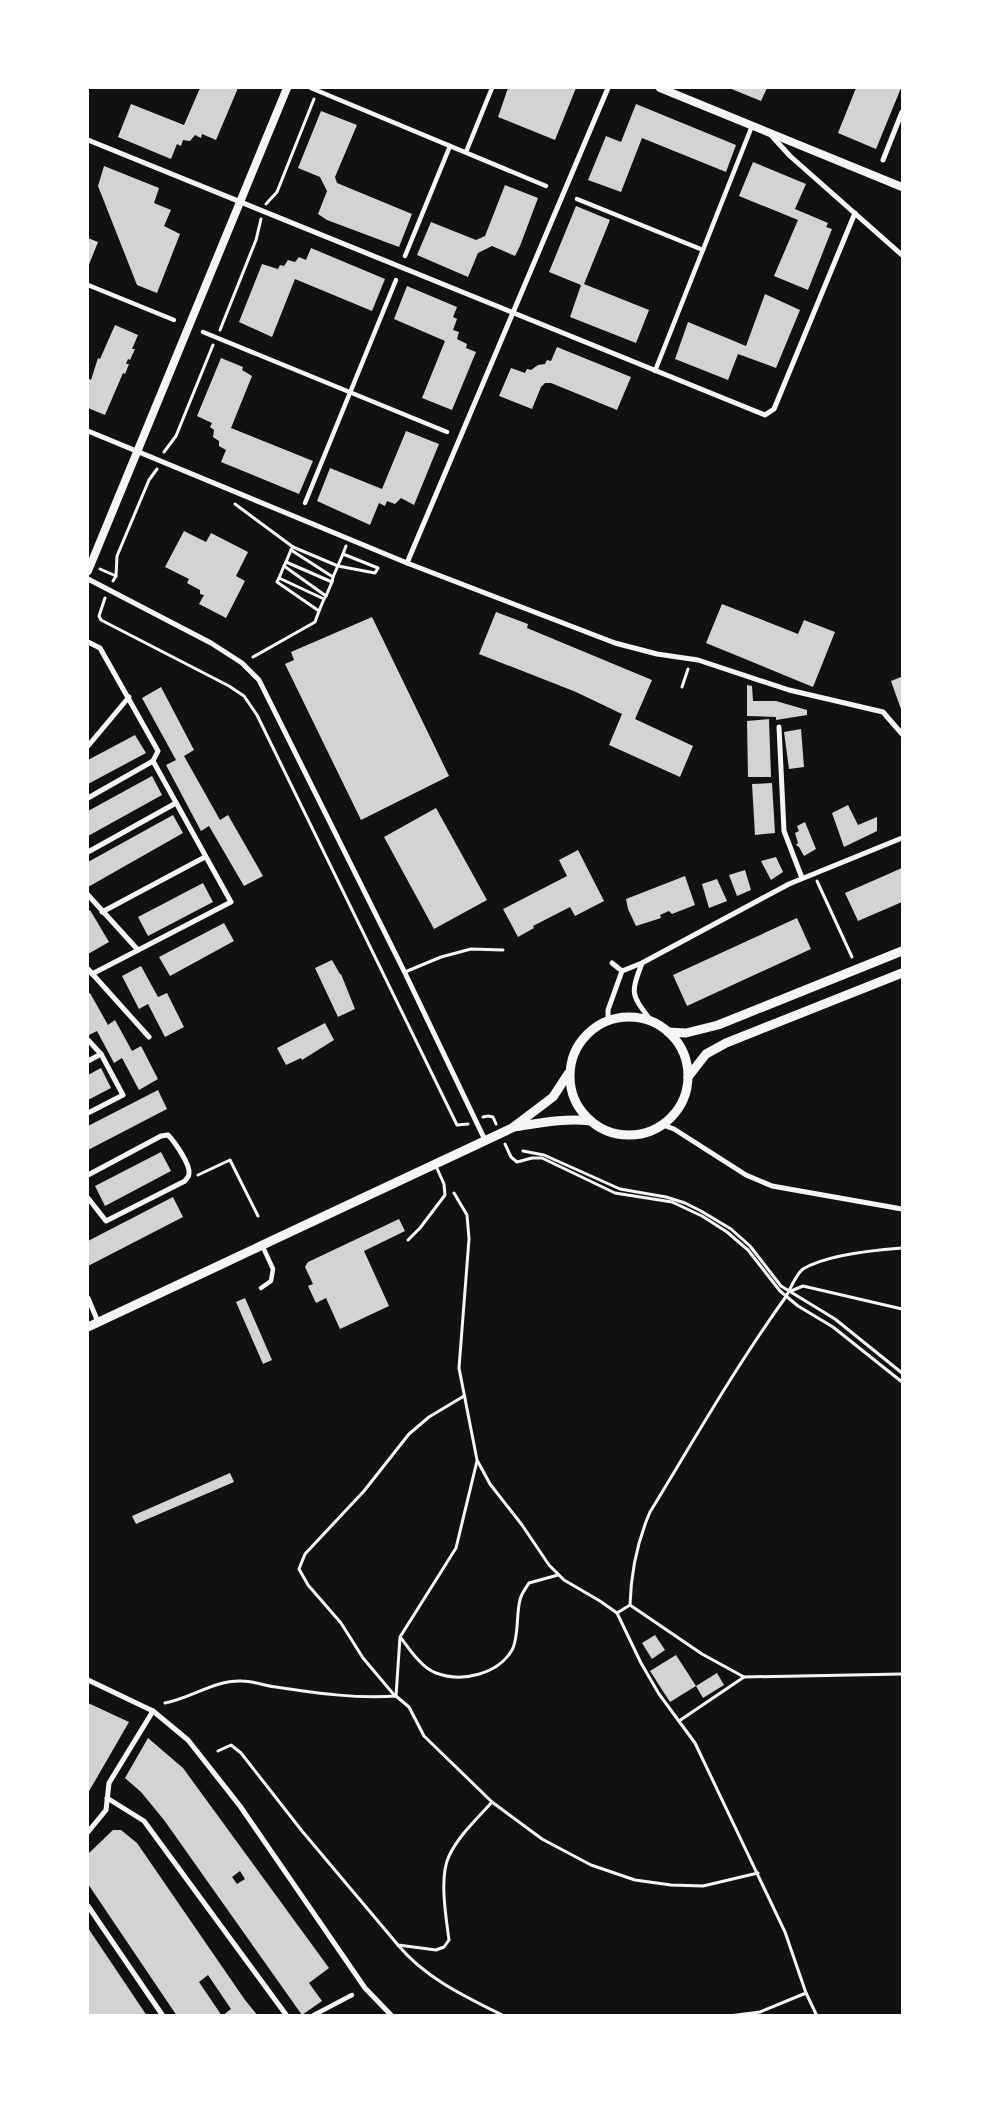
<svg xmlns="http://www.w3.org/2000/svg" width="990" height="2103" font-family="Karla,sans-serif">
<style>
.building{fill:#d3d3d3;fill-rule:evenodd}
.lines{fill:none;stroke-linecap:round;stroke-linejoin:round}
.path{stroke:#f5f5f5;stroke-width:3}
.service{stroke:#f5f5f5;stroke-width:3}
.pedestrian{stroke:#f5f5f5;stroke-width:4.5}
.minor{stroke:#f5f5f5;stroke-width:5}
.tertiary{stroke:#f5f5f5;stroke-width:8}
.secondary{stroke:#f5f5f5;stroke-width:9}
</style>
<rect width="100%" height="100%" fill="#111"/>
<g class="building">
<path d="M 200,88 L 238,88 L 216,140 L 202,134 L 201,138 L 195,135 L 190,141 L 183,140 L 181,146 L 177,144 L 171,159 L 118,137 L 131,104 L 184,125 Z"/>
<path d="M 508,88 L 576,88 L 555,140 L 498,117 Z"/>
<path d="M 729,88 L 767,88 L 761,101 Z"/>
<path d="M 856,88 L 901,88 L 876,149 L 838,133 Z"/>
<path d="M 636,104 L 736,145 L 726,172 L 642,138 L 621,192 L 588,180 L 606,136 L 621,142 Z"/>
<path d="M 321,111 L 357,125 L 335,177 L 337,183 L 412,214 L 399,247 L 327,220 L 318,214 L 327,191 L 320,177 L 298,168 Z"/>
<path d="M 753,162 L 806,184 L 795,209 L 828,223 L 826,227 L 832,229 L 808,290 L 774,276 L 798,220 L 739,196 Z"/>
<path d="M 104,166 L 159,188 L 154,203 L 171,210 L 164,226 L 180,234 L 157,293 L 137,285 L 98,186 Z"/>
<path d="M 505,185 L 538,198 L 520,246 L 515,256 L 492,246 L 478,253 L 468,277 L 417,255 L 431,222 L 476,240 L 485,236 Z"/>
<path d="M 576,206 L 610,220 L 584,284 L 649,310 L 636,343 L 570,317 L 581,285 L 549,272 Z"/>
<path d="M 88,238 L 98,242 L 88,267 Z"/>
<path d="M 311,248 L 385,279 L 372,311 L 295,279 L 272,337 L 239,322 L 262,264 L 278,269 L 280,265 L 284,266 L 288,260 L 295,262 L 299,257 L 306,260 Z"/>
<path d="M 407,286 L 457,307 L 453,317 L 457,319 L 453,330 L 459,332 L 457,339 L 467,344 L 466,348 L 476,352 L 452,410 L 422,398 L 445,341 L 394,319 Z"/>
<path d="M 765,294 L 800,310 L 776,368 L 738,354 L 728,380 L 675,359 L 688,322 L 746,346 Z"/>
<path d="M 115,325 L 138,335 L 132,349 L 135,349 L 130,360 L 128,359 L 126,364 L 129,364 L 125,374 L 123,373 L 105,415 L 88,408 L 88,378 L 91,380 L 98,358 L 100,359 Z"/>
<path d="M 557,347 L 631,377 L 617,410 L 551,383 L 545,383 L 541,387 L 532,409 L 499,396 L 511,368 L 525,373 L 527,369 L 531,370 L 538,365 L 545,364 L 547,360 L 551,361 Z"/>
<path d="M 221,358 L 243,367 L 242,370 L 252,376 L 231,428 L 313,461 L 299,494 L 221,462 L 226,450 L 219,446 L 219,441 L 213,437 L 214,430 L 210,427 L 212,423 L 197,416 Z"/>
<path d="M 406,431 L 439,444 L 414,505 L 401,498 L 395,504 L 387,501 L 385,506 L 379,503 L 370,525 L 317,501 L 330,468 L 382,489 Z"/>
<path d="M 184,531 L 206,542 L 211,533 L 248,552 L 236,576 L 245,581 L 226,618 L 199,604 L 204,595 L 200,594 L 200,590 L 187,583 L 189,579 L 165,567 Z"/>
<path d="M 722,604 L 798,634 L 804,620 L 835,632 L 813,687 L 706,643 Z"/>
<path d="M 496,612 L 528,624 L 527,628 L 652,680 L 635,719 L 693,746 L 680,777 L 609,745 L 622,714 L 576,692 L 479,654 Z"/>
<path d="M 372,617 L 449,776 L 361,820 L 285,664 L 294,660 L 291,652 Z"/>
<path d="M 902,674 L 902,712 L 891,681 L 901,677 Z"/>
<path d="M 747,685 L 752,686 L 753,701 L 776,701 L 807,710 L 807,715 L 776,720 L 776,717 L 747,716 Z"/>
<path d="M 161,687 L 194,750 L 184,756 L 220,820 L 228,815 L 263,876 L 244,886 L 209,826 L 201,831 L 166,765 L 176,760 L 142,698 Z"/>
<path d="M 769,719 L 771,777 L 748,777 L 747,721 Z"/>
<path d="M 801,729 L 804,767 L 789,769 L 784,732 Z"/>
<path d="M 135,735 L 146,753 L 88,784 L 88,760 Z"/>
<path d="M 152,776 L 162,795 L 88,836 L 88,811 Z"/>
<path d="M 772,783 L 775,833 L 755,835 L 752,784 Z"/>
<path d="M 848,805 L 858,825 L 877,817 L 877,831 L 844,847 L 832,813 Z"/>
<path d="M 436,808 L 487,900 L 434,929 L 384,837 Z"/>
<path d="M 173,815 L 183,833 L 88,887 L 88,862 Z"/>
<path d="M 805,822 L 816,849 L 804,856 L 799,847 L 796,845 L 798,843 L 795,833 L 799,831 L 797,826 Z"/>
<path d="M 578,850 L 604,901 L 575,916 L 570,907 L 533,926 L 534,928 L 518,937 L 503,909 L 567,876 L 559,860 Z"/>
<path d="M 776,857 L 783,872 L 771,880 L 761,861 Z"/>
<path d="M 902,868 L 902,902 L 858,921 L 845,893 Z"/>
<path d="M 745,870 L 751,890 L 737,896 L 729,875 Z"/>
<path d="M 685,876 L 695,905 L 672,914 L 669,911 L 660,915 L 661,918 L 636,926 L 628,909 L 626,899 Z"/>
<path d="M 717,879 L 727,901 L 709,908 L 702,884 Z"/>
<path d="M 203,883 L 213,902 L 148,936 L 138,917 Z"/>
<path d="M 90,910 L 109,942 L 88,954 L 88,912 Z"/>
<path d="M 797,918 L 811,949 L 687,1006 L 673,975 Z"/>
<path d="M 224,923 L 234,941 L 170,976 L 159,957 Z"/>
<path d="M 332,960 L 340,974 L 341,974 L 355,1009 L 338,1017 L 315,968 Z"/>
<path d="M 141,966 L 158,997 L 167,993 L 184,1027 L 165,1037 L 148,1004 L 139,1009 L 122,976 Z"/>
<path d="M 90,993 L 108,1025 L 115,1020 L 132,1051 L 141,1046 L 158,1079 L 139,1090 L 122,1058 L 114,1063 L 97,1031 L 89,1035 L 88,994 Z"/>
<path d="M 325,1023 L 334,1040 L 302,1060 L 301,1058 L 286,1065 L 277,1048 Z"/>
<path d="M 101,1068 L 111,1088 L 88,1100 L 88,1075 Z"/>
<path d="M 158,1090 L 167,1109 L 88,1150 L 88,1126 Z"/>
<path d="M 161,1152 L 171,1171 L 105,1206 L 95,1186 Z"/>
<path d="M 173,1197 L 183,1217 L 88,1266 L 88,1241 Z"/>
<path d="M 399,1219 L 405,1231 L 364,1251 L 389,1306 L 340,1329 L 326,1298 L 316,1303 L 308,1286 L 313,1284 L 305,1267 L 308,1262 Z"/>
<path d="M 245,1298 L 272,1360 L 263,1364 L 236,1302 Z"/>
<path d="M 230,1473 L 234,1482 L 136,1524 L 132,1516 Z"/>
<path d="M 655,1635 L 665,1650 L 652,1659 L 642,1643 Z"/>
<path d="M 676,1655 L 696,1686 L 670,1702 L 650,1671 Z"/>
<path d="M 717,1673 L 724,1685 L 703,1698 L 696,1686 Z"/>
<path d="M 88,1703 L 129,1722 L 88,1793 Z"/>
<path d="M 148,1738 L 183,1768 L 329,1968 L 309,1983 L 322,2001 L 302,2015 L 164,1820 L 141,1792 L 125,1778 ZM 240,1871 L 245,1879 L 237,1884 L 232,1877 Z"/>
<path d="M 113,1830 L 121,1830 L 137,1843 L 245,2000 L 258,2016 L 222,2016 L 231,2009 L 208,1975 L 199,1982 L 222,2016 L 177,2016 L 88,1884 L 88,1854 Z"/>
<path d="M 88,1928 L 129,1989 L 147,2016 L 88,2016 Z"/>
</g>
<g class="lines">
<g class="path">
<path d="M 266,204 L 277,192 L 314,99"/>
<path d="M 220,330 L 256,240 L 261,219"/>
<path d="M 164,452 L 176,436 L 213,345"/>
<path d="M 235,504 L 293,547"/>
<path d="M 286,562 L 291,550"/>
<path d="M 100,569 L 116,576"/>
<path d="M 333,577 L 343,554"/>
<path d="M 279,578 L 284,566"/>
<path d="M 113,581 L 116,576 L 117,556 L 149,480 L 157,469"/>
<path d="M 326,596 L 332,582"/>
<path d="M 105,598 L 99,616 L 101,620 L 229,686 L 244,696 L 257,715 L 457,1125 L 468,1124"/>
<path d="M 319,611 L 324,599"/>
<path d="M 253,657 L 315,622 L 319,611 L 277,582 L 279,578 L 324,599 L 326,596 L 284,566 L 286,562 L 332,582 L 333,577 L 291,550 L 293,547 L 338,566 L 375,573 L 378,568 L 343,554 L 346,546"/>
<path d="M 682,687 L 688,669"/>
<path d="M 817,881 L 852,957"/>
<path d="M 483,1117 L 488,1116 L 493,1117 L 496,1124"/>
<path d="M 505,1144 L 511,1157 L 517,1162 L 532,1158 L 542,1158 L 615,1193 L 672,1202 L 702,1216 L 727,1232 L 748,1250 L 780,1291 L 798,1306 L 833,1327 L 902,1382"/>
<path d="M 523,1151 L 544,1155 L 620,1189 L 666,1197 L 685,1203 L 701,1211 L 731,1229 L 750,1246 L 781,1286 L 835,1319 L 902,1373"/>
<path d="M 198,1175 L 230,1160 L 258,1216"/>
<path d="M 454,1193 L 467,1215 L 469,1239 L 459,1368 L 477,1460 L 490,1484 L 522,1525 L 549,1565 L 564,1580 L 600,1601 L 617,1613 L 641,1663 L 659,1694 L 695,1743 L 785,1932 L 806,1993 L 817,2016"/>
<path d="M 791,1291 L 803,1286 L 902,1309"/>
<path d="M 630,1605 L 702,1654 L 744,1677 L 902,1674"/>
<path d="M 617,1613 L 630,1605 C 631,1572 637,1542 650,1512 C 694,1440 736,1366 785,1298 C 791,1289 795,1275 803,1269 C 826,1255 875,1250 902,1248"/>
<path d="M 401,1638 C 410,1650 422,1668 436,1673 C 462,1683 498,1674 512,1650 C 519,1638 516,1614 520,1600 C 521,1594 526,1588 529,1583 L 558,1575"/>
<path d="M 395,1696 L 363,1658 L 341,1623 L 308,1585 L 299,1569 L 305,1554 L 364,1491 L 409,1434 L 429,1417 L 464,1396"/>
<path d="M 396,1696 L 400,1637 L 456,1548 L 477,1461"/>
<path d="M 165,1703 C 192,1698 214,1680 242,1681 C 254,1681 265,1686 276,1687 C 316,1693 356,1699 396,1696 L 409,1707 L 424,1736 L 492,1802 L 542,1839 L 591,1865 L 635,1880 L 671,1885 L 703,1886 L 758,1873"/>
<path d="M 679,1721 L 744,1677"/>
<path d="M 218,1751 L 231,1745 L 241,1753 L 302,1831 L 398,1945 L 436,1950 L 444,1947 L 449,1940 C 446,1917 439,1877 449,1856 C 459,1835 477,1819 492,1802"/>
<path d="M 398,1945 C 425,1978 466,1997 504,2016"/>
<path d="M 729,2016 L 760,2012 L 806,1993"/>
</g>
<g class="service">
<path d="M 405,972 L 441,957 L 471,949 L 503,950"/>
<path d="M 408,1240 L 420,1228 L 445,1195 L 444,1184 L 435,1164"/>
</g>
<g class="pedestrian">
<path d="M 311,88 L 546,186"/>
<path d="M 466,152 L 492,88"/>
<path d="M 577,199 L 703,250"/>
<path d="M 405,256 L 450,146"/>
<path d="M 88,285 L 174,320"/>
<path d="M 203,332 L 447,432"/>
<path d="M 655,371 L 752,126"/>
<path d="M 305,503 L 396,280"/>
<path d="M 261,1288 L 271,1281 L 273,1269 L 262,1245"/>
<path d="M 312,2016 L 352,1995"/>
</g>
<g class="minor">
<path d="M 770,134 L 790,156 L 902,255"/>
<path d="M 88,140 L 765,415 L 774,409 L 855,213"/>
<path d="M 883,160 L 902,112"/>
<path d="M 88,431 L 407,563 L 615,643 L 657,654 L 698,660 L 789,690 L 883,712 L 902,734"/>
<path d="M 407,563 L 608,88"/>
<path d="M 88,579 L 211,643 L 242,663 L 259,680 L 405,973 L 485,1140"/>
<path d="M 88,642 L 100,648 L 158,751 L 153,761 L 231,902 L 92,974"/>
<path d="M 779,727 L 784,831 L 802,878"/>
<path d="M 88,746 L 129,697"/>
<path d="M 88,798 L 153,761"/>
<path d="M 88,852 L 176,803"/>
<path d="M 88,895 L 138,950"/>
<path d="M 102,912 L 205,857"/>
<path d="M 612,963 L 622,971"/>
<path d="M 642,963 C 630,995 631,994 652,1022"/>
<path d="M 88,969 L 149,1037"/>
<path d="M 608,1021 L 608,1010 L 622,971 L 642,963 L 789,884 L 902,838"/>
<path d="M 88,1040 L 101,1054 L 123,1095 L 88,1113"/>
<path d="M 88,1061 L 101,1054"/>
<path d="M 663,1125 L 674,1129 L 746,1175 L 772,1186 L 902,1209"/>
<path d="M 88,1175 L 161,1136 L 168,1135 C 174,1141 191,1165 189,1174 C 189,1177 186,1179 185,1181 L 106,1221 L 88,1198"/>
<path d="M 88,1298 L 98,1322"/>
<path d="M 88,1680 L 153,1711 L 188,1740 L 240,1806 L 365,1988 L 392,2016"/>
<path d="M 107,1798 L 144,1821 L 287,2016"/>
<path d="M 88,1832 L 106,1810 L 109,1783 L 153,1711"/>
<path d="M 88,1906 L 163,2016"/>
</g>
<g class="tertiary">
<path d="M 660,88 L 902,187"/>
<path d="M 88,571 L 287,88"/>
</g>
<g class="secondary">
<circle cx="629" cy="1076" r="59"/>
<path d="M 668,1032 L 686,1033 L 718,1025 L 902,951"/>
<path d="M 688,1077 L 706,1054 L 726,1043 L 902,973"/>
<path d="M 514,1127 C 541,1123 564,1118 591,1121"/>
<path d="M 88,1327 L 512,1128 L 553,1097 L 568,1074"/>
</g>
</g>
<rect width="990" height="2103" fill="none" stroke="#ffffff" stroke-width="178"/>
</svg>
